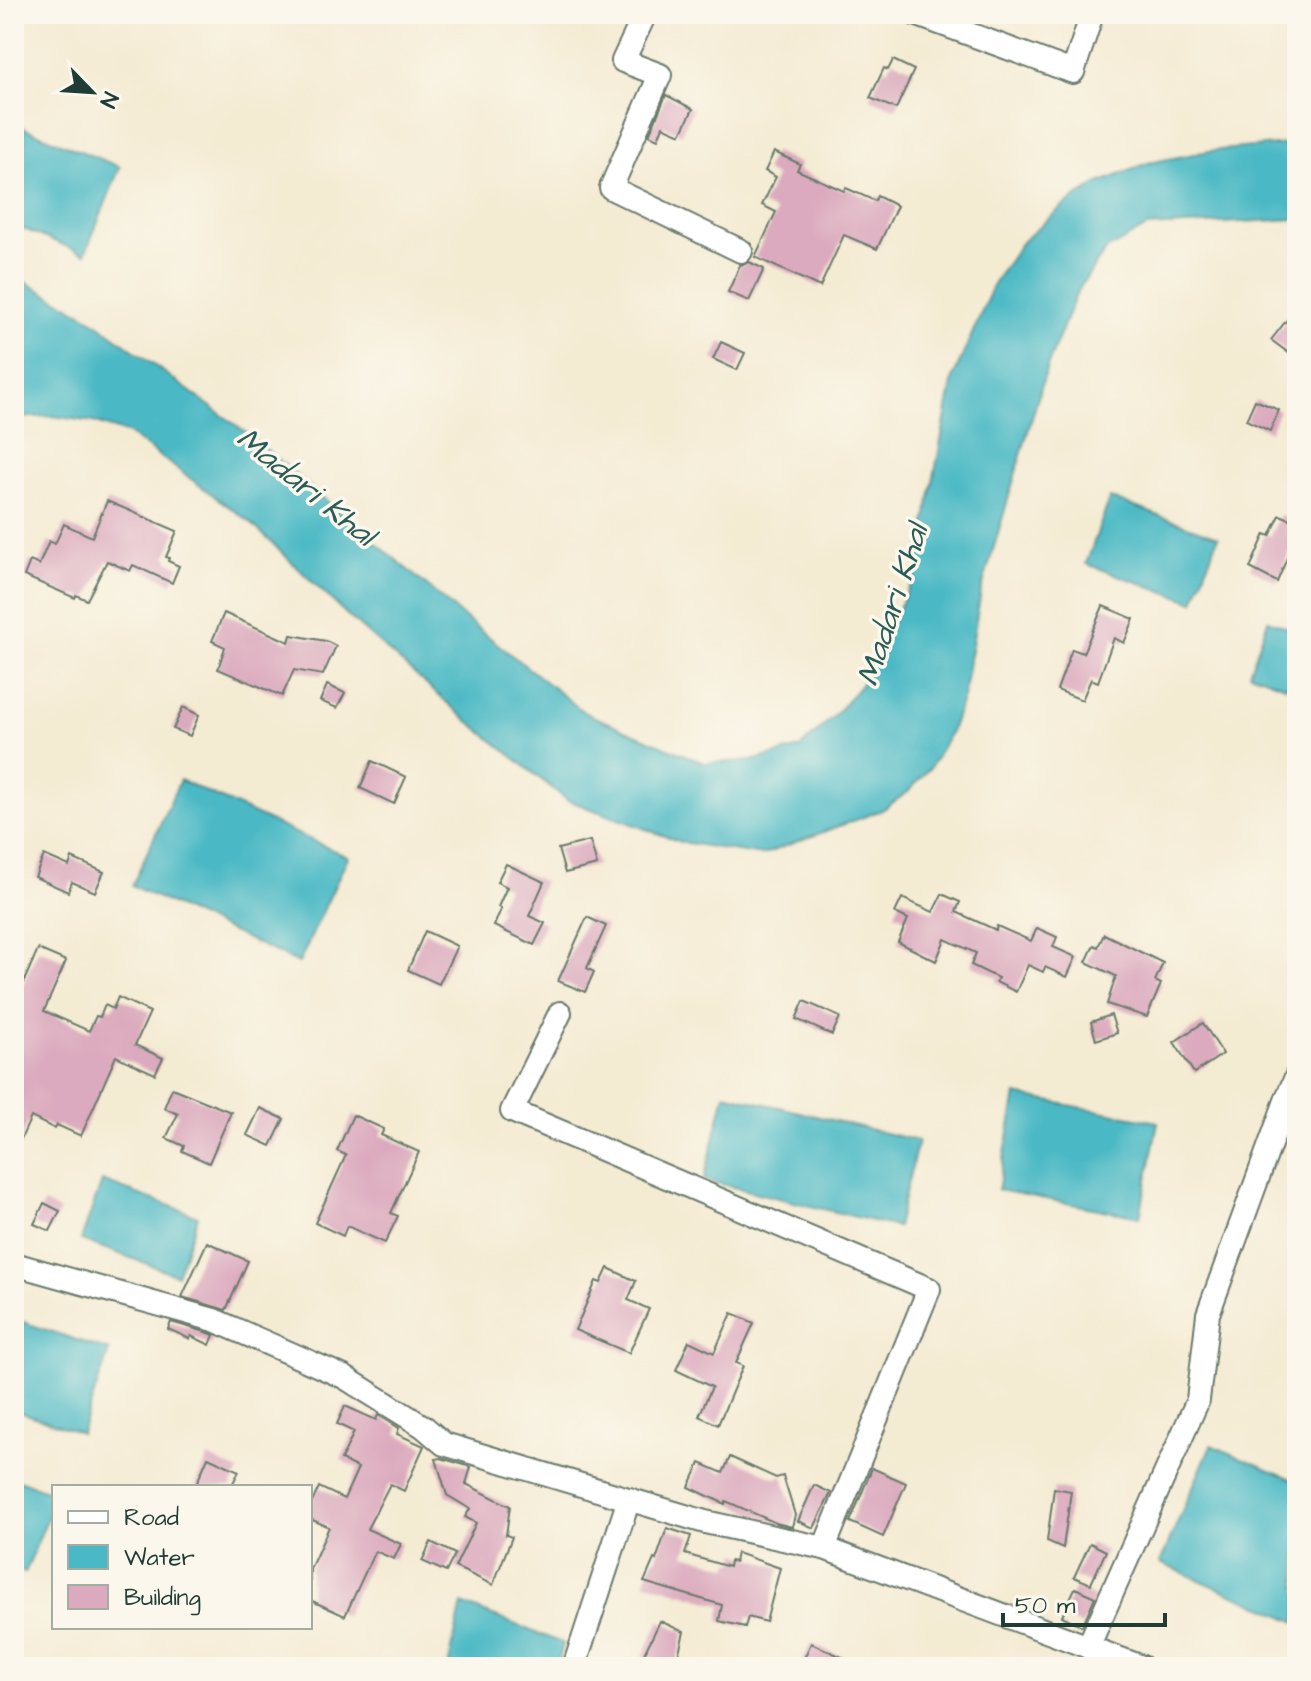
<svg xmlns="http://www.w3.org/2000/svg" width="1311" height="1681" font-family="'Architects Daughter',sans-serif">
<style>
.water{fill:#4bb9c5;stroke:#357b7c;stroke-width:2}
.building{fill:#dbaabe}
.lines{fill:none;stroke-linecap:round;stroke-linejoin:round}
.minor-casing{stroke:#6a7a6c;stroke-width:26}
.minor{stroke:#fff;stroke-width:22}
.labels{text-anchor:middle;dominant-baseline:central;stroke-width:7;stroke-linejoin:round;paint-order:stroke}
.water-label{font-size:32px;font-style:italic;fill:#2a5c58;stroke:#fbf7ec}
</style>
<rect width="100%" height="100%" fill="#fbf7ec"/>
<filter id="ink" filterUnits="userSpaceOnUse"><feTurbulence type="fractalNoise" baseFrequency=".0125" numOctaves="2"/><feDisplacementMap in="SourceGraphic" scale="16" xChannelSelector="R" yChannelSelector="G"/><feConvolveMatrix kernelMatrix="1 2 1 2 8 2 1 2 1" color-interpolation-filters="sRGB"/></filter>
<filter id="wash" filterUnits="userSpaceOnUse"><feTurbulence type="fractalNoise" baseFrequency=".006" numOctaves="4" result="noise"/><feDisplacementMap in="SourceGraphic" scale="32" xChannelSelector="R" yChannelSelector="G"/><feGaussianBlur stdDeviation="1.8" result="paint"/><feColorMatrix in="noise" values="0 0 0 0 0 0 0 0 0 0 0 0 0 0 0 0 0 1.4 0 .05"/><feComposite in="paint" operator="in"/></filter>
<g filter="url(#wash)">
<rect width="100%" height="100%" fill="#f4ebd3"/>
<g class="water">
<path d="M 14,124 L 120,167 L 85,254 L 14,225 Z"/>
<path d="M 1297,143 L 1297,219 L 1147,227 L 1105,251 L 1077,292 L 1047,367 L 981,591 L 963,697 L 951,731 L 930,768 L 908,792 L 882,810 L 762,855 L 681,842 L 567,800 L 461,715 L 347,615 L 250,522 L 129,434 L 93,422 L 52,416 L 14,418 L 14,276 L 87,316 L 248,434 L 461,615 L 585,713 L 704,763 L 751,761 L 800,748 L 834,716 L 861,685 L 915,576 L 953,378 L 995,281 L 1022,242 L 1062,207 L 1097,184 L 1148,163 L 1209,151 Z"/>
<path d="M 1110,498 L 1218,537 L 1194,602 L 1086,564 Z"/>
<path d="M 1268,620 L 1297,631 L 1297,690 L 1249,673 Z"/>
<path d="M 180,780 L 348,857 L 299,963 L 132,886 Z"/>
<path d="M 725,1094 L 918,1141 L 897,1227 L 704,1180 Z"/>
<path d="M 1016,1095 L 1158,1122 L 1140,1217 L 998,1190 Z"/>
<path d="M 102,1181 L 198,1216 L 177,1275 L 81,1240 Z"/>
<path d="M 14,1319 L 109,1351 L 81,1433 L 14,1410 Z"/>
<path d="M 1211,1445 L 1297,1481 L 1297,1622 L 1160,1563 Z"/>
<path d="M 14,1478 L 54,1494 L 54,1502 L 25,1573 L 14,1569 Z"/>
<path d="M 462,1604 L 563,1643 L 557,1667 L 448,1667 Z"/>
</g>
<g id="blocks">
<g class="building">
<path d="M 893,60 L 914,70 L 896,109 L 870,98 L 884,68 L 888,70 Z"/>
<path d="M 666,95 L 693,109 L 681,134 L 663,126 L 658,139 L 649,135 Z"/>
<path d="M 774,152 L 800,164 L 797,170 L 844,191 L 846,188 L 875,201 L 877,196 L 897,206 L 877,249 L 844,235 L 820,287 L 755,257 L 776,212 L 762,205 L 776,177 L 765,171 Z"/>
<path d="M 749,262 L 764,269 L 749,301 L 728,292 L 740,265 Z"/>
<path d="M 1297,307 L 1297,359 L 1271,340 Z"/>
<path d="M 721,342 L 745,353 L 737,370 L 713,359 Z"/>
<path d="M 1255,400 L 1279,410 L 1270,431 L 1246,420 Z"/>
<path d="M 107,501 L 177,531 L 166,557 L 169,558 L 168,561 L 179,566 L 172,583 L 133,565 L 130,571 L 107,561 L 87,600 L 76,595 L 75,598 L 24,576 L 30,561 L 39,565 L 49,541 L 55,544 L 64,524 L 92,537 Z"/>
<path d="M 1280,515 L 1297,522 L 1297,548 L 1292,546 L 1277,582 L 1250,568 L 1265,534 L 1270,536 Z"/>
<path d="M 1103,606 L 1134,619 L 1124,643 L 1114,638 L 1098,682 L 1091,679 L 1082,700 L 1057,690 L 1072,649 L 1083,653 Z"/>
<path d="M 224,613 L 289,642 L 291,635 L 326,641 L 336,646 L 323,675 L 294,670 L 282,696 L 218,669 L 225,647 L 212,641 Z"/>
<path d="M 327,685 L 345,693 L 337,708 L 320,701 Z"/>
<path d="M 183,707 L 199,715 L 190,736 L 173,729 Z"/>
<path d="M 372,761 L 406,777 L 394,804 L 360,788 Z"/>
<path d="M 590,841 L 597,865 L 565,873 L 558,849 Z"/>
<path d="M 44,855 L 69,866 L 72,858 L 104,872 L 95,892 L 72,882 L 68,892 L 35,877 Z"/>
<path d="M 506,864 L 544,882 L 529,916 L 545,923 L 534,945 L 494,926 L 501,909 L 498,907 L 507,887 L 497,882 Z"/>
<path d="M 942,894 L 960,902 L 956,912 L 996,930 L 997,926 L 1031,941 L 1037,928 L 1057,937 L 1053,947 L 1076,957 L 1067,977 L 1045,967 L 1043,972 L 1028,965 L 1016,992 L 996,982 L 998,978 L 971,965 L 976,953 L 945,939 L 936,961 L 898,942 L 908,919 L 895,913 L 902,898 L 933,912 Z"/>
<path d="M 587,917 L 606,926 L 587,968 L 594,972 L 585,992 L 558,981 Z"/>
<path d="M 425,931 L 457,946 L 439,984 L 408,970 Z"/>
<path d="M 1104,934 L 1163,963 L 1155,981 L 1161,984 L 1147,1017 L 1107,1004 L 1116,976 L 1086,962 L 1094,945 L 1098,947 Z"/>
<path d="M 38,949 L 66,961 L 44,1011 L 89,1031 L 96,1016 L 100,1017 L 105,1005 L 113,1009 L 118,997 L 150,1012 L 135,1045 L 163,1058 L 155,1074 L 116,1056 L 81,1136 L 57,1125 L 55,1129 L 31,1117 L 14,1154 L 14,1004 Z"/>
<path d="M 804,1001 L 840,1017 L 832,1035 L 796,1019 Z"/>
<path d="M 1111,1015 L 1117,1033 L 1096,1040 L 1091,1022 Z"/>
<path d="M 1203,1023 L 1223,1054 L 1194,1073 L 1174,1042 Z"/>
<path d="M 172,1088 L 231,1112 L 209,1163 L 182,1151 L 184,1146 L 166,1138 L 178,1114 L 164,1108 Z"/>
<path d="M 260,1108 L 284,1119 L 271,1146 L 247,1135 Z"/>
<path d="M 353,1115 L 384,1129 L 381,1135 L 419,1152 L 391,1213 L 398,1216 L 385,1243 L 347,1226 L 343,1236 L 315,1223 L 346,1155 L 337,1151 Z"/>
<path d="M 44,1203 L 60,1211 L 50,1231 L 34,1224 Z"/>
<path d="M 207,1242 L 248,1261 L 226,1310 L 182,1297 Z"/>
<path d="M 608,1268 L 636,1281 L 628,1300 L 649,1309 L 629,1353 L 575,1330 L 596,1281 L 601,1283 Z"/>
<path d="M 732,1313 L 754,1323 L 736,1363 L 743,1366 L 718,1425 L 699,1416 L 712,1387 L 676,1370 L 689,1341 L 714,1353 Z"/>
<path d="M 171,1322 L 209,1333 L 214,1335 L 210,1345 L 191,1336 L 190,1339 L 168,1329 Z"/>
<path d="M 345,1406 L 376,1420 L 378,1415 L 399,1428 L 397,1434 L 424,1446 L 404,1491 L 390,1484 L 367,1529 L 401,1544 L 394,1559 L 375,1551 L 345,1616 L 310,1600 L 310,1569 L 329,1527 L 310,1519 L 310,1507 L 319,1487 L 344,1499 L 358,1468 L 341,1460 L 354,1432 L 337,1424 Z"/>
<path d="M 208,1457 L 239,1471 L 231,1487 L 195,1487 Z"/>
<path d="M 730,1457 L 776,1478 L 783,1476 L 795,1515 L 792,1527 L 776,1523 L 726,1501 L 725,1504 L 689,1487 L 700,1463 L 723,1473 Z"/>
<path d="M 441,1458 L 471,1467 L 466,1484 L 510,1506 L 506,1535 L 512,1537 L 493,1585 L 455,1567 L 476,1523 L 465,1517 L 470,1509 L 447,1495 L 436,1459 Z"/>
<path d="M 872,1468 L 906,1483 L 883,1537 L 850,1522 Z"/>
<path d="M 814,1485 L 831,1493 L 814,1528 L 798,1521 Z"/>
<path d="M 1054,1488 L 1071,1491 L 1063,1548 L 1047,1541 Z"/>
<path d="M 667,1528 L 691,1536 L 685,1554 L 729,1567 L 730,1561 L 735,1562 L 737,1553 L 780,1568 L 766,1622 L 748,1617 L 745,1627 L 719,1621 L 722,1605 L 644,1582 L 654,1559 L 656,1560 Z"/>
<path d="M 431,1542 L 455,1554 L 446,1572 L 422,1561 Z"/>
<path d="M 1090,1543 L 1106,1551 L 1091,1584 L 1074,1577 Z"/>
<path d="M 1075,1588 L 1095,1597 L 1082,1626 L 1062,1616 Z"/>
<path d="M 660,1621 L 684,1632 L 676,1664 L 643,1656 Z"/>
<path d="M 811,1643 L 864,1667 L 800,1667 Z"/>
</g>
</g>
</g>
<g filter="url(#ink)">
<use href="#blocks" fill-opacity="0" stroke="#6a7a6c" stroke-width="2"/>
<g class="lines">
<g class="minor-casing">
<g id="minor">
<path d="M 645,14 L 623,61 L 660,75 L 611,188 L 741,251"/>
<path d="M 915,14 L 1073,72 L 1092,14"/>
<path d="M 560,1013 L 512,1111 L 929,1289 L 824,1548"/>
<path d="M 1297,1075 L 1287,1098 L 1297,1101"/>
<path d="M 14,1264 L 214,1320 L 344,1377 L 424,1427 L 444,1444 L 705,1522 L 824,1548 L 1142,1667"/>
<path d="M 1088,1647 L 1198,1400 L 1208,1314 L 1287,1098"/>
<path d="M 574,1667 L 629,1499"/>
</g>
</g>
<use href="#minor" class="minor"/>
</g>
</g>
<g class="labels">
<g class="water-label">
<text transform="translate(306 487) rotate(39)">Madari Khal</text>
<text transform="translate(893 605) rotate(-72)">Madari Khal</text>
</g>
</g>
<rect width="1311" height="1681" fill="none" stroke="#fbf7ec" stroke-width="48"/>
<rect x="52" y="1485" width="260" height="144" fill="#fbf7ec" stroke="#a3ada2" stroke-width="2"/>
<rect x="68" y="1511" width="40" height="12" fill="#ffffff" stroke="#a3ada2" stroke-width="2"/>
<text x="124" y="1525" font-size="24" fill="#1f3d34">Road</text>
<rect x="68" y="1545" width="40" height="24" fill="#4bb9c5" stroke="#a3ada2" stroke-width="2"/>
<text x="124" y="1565" font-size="24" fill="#1f3d34">Water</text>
<rect x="68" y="1585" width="40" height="24" fill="#dbaabe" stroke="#a3ada2" stroke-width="2"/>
<text x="124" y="1605" font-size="24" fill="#1f3d34">Building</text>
<g transform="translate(92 92) rotate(115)" stroke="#fbf7ec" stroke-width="6" paint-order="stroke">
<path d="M0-6L14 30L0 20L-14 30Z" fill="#1f3d34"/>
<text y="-12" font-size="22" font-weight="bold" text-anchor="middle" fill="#1f3d34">N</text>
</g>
<path d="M1003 1613v12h162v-12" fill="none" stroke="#1f3d34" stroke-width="4"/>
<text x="1015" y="1613" font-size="24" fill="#1f3d34" stroke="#fbf7ec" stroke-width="6" paint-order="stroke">50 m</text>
</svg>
